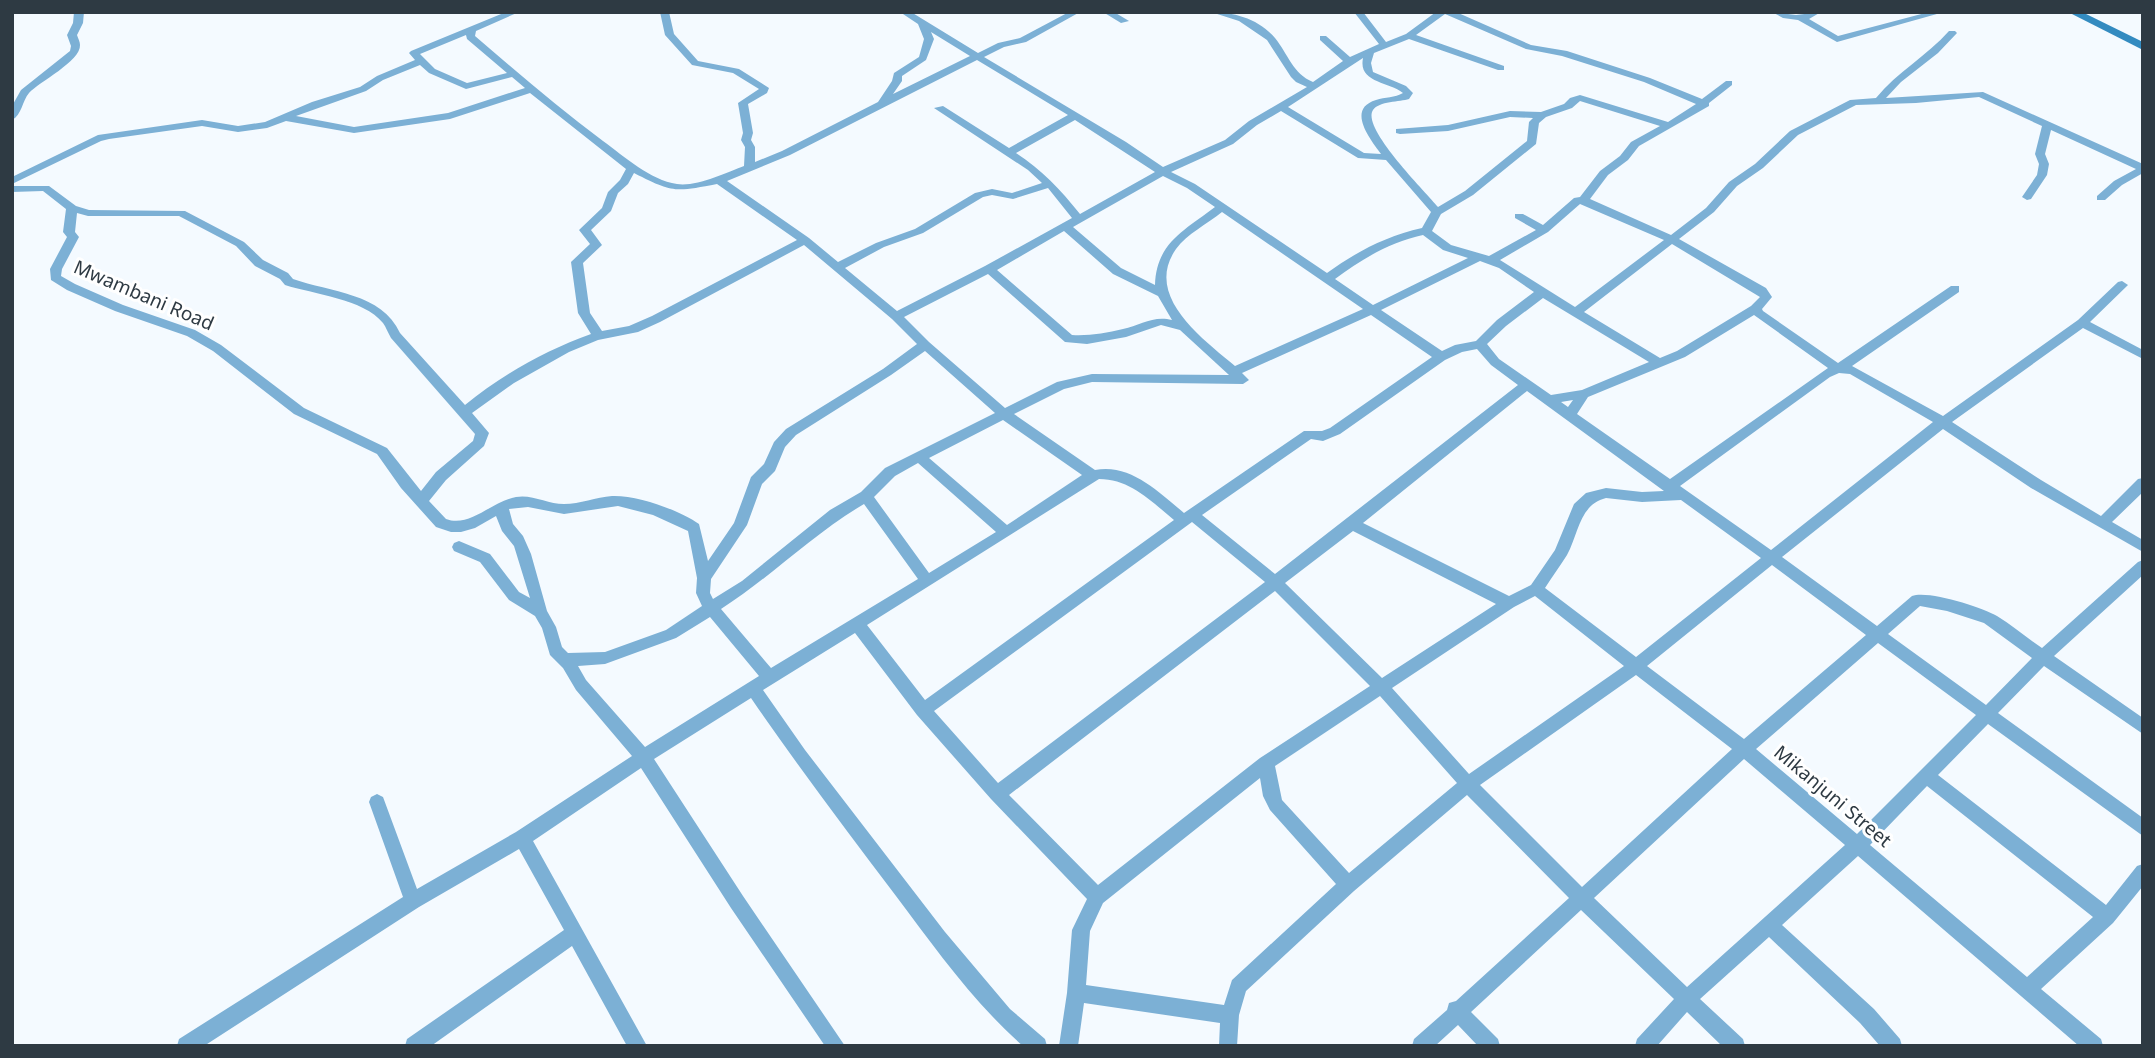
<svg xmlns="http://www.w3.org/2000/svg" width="2155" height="1058" font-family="'Noto Sans',sans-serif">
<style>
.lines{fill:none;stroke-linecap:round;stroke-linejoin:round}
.minor{fill:#7cb0d5;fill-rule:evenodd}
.secondary{fill:#338bc0;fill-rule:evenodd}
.labels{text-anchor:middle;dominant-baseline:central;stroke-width:6;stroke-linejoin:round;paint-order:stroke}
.street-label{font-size:19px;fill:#2e3a43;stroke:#fff}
</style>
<rect width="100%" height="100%" fill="#f4faff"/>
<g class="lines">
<g class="minor">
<path d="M 74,12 L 84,12 L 83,23 L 77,35 C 78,38 80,42 80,45 C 81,61 39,82 29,93 C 22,101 22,115 12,120 L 12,106 L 21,90 L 70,51 L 71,46 L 67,35 L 73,23 Z"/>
<path d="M 506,12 L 519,12 L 476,31 L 475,36 C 517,72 559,108 603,141 C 625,157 650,180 677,184 C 696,187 726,173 744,166 L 745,147 L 741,140 L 743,133 L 738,103 L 759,89 L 733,73 L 692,65 L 665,35 L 660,12 L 669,12 L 674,34 L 698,61 L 739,69 L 769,88 L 767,93 L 748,104 L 753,133 L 751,140 L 755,147 L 755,162 L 782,151 L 878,102 L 892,81 L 894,73 L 919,57 L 924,39 L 918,24 L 900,12 L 911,12 L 978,53 L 998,43 L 1020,38 L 1069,12 L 1080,12 L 1026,42 L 1004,47 L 984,57 L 1126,142 L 1163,167 L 1225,140 L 1249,121 L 1307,87 L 1296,82 L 1291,77 L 1267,40 L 1239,21 L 1211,12 C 1234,12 1259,19 1275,38 C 1288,54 1293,74 1313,82 L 1343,61 L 1320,40 L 1320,36 L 1326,36 L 1350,57 L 1379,44 L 1354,12 L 1363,12 L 1386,42 L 1406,34 L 1436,12 L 1456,12 L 1531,45 L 1567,51 L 1650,78 L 1702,99 L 1726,81 L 1732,81 L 1732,85 L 1709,103 L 1709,106 L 1639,146 L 1628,160 L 1608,175 L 1590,199 L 1671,235 L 1706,208 L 1729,182 L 1755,164 L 1790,131 L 1850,100 L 1876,98 C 1897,72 1927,56 1949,31 L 1955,31 L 1957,33 L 1938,53 L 1901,82 L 1886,98 L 1983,92 L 2143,164 L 2143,173 L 2122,185 L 2105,200 L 2097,200 L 2097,196 L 2114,181 L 2136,169 L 2051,130 L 2045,154 L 2049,164 L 2047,175 L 2031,199 L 2027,200 L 2022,197 L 2037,175 L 2039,164 L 2035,154 L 2042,126 L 1979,97 L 1916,103 L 1856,105 L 1798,135 L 1763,168 L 1737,186 L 1714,212 L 1679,239 L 1766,288 L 1772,297 L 1762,309 L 1763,311 L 1838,363 L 1951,286 L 1959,286 L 1959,292 L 1852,366 L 1943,416 L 2078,320 L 2118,282 L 2122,281 L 2128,285 L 2090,322 L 2143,350 L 2143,359 L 2083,328 L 1952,422 L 2041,480 L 2101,516 L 2138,479 L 2143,478 L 2143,492 L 2112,522 L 2143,540 L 2143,552 L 2031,488 L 1943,429 L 1782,557 L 1877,626 L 1912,596 C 1928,590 1982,607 1997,616 C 2013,626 2027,638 2042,648 L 2138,562 L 2143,560 L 2143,575 L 2054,656 L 2143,718 L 2143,734 L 2044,666 L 1998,713 L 2143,818 L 2143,836 L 1988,724 L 1938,775 L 2106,905 L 2137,866 L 2143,864 L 2143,886 L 2113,923 L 2041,989 L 2101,1039 L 2103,1046 L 2079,1046 L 1858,856 L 1782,925 L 1874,1009 L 1900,1039 L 1902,1046 L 1880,1046 L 1860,1023 L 1769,937 L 1700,999 L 1743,1039 L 1745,1046 L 1722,1046 L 1687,1012 L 1657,1046 L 1635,1046 L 1637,1039 L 1674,999 L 1581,910 L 1471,1012 L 1498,1039 L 1500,1046 L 1478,1046 L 1458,1025 L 1435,1046 L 1412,1046 L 1414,1039 L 1447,1010 L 1449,1003 L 1456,1001 L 1569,898 L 1467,795 L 1354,891 L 1246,991 L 1239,1015 L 1237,1046 L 1219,1046 L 1220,1023 L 1084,1003 L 1078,1046 L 1059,1046 L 1067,993 L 1072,930 L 1087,899 L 991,799 L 917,715 L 855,633 L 763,690 L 805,750 L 945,932 L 1010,1009 L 1045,1039 L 1047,1046 L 1023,1046 C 974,1003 935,948 896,896 C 846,830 797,765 751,698 L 654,759 L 743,896 L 845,1046 L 825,1046 L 731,908 L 641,768 L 533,841 L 647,1046 L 627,1046 L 572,946 L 431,1046 L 405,1046 L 407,1039 L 564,930 L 519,849 L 419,907 L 204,1046 L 177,1046 L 179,1039 L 403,897 L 369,802 L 371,797 L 377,794 L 383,797 L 417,889 L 516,832 L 632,756 L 576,690 L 563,668 L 550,655 L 542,628 L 535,616 L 509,600 L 480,562 L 454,551 L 452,547 L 454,543 L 459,541 L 490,554 L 519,592 L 530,598 L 514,546 L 502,531 L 496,516 L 475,528 L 461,532 L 451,532 L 436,527 L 401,488 L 377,454 L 294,414 L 213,351 L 187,336 L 115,311 L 67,290 L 51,280 L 50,269 L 67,237 L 63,232 L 66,209 L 43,191 L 12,192 L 12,186 L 49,186 L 76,206 L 89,210 L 185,211 L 244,242 L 263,260 L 288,273 L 293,279 C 330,292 382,293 400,333 L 465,405 C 502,375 546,350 591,334 L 578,313 L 571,262 L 590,244 L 579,230 L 602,208 L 608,192 L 620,180 L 626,169 L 530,93 L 450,119 L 354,133 L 286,121 L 267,128 L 238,132 L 202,126 L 109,139 L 101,141 L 12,184 L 12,177 L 98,135 L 202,120 L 238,126 L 265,122 L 312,102 L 360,87 L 377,76 L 415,60 L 409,53 L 411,51 ZM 1445,14 L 1526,49 L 1562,56 L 1644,82 L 1696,104 L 1668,122 L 1580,95 L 1570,98 L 1564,104 L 1541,112 L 1510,111 L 1448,125 L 1396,129 L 1396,133 L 1400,134 L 1448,131 L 1510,117 L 1533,118 L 1529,122 L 1527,141 L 1465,191 L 1438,207 C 1425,191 1361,128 1373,110 C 1379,101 1400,102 1409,99 L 1413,93 L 1406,86 L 1373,72 L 1371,63 L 1374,53 L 1409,39 L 1498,70 L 1504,70 L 1504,66 L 1416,35 ZM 931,32 L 970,56 L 893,94 L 902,81 L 902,76 L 926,60 L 934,39 ZM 466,35 L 467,39 L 507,73 L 467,83 L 435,69 L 420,54 ZM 1363,58 C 1358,83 1388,81 1403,93 C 1395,98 1385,97 1376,100 C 1346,109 1370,139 1381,154 L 1364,153 L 1288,107 ZM 977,60 L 1068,115 L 1009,148 L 943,106 L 934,108 L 1028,170 L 1042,183 L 1012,193 L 992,189 L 975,193 L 915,229 L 876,243 L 838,262 L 809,238 L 727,181 L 790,155 ZM 420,65 L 429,73 L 466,89 L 512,77 L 525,88 L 448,113 L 354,127 L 296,116 L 366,91 L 383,80 ZM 1580,101 L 1660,126 L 1631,142 L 1620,156 L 1600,171 L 1580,197 L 1574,198 L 1543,225 L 1523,214 L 1515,214 L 1515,218 L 1536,230 L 1489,256 L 1451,245 L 1432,231 L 1441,214 L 1473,195 L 1536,144 L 1539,123 L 1546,117 L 1572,108 ZM 1281,111 L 1358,158 L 1386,160 L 1431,212 L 1422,228 C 1386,236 1356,252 1327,273 L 1195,184 L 1171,172 L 1233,144 L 1257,125 ZM 1075,120 L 1155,172 L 1080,214 C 1060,189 1042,170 1016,153 ZM 634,173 C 673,193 675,192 717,184 L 797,240 L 652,316 L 629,326 L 602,331 L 590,313 L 583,263 L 602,245 L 591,230 L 611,211 L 618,193 L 628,184 ZM 1163,176 L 1187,188 L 1215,207 C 1185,230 1156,243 1155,285 L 1121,268 L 1073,227 ZM 1048,188 L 1072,218 L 985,266 L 897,311 L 845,268 L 884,247 L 923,233 L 983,197 L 992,195 L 1013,199 ZM 1580,204 L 1664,240 L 1575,307 L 1500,260 L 1548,232 ZM 1222,212 L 1363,309 L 1235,366 C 1203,339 1143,296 1176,249 C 1187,234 1207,224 1222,212 ZM 77,213 L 88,216 L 179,216 L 236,246 L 255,266 L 280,279 L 285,285 C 313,294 364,299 383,323 C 386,327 388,333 391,338 L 475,434 L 473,441 L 436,472 L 421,491 L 387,448 L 304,408 L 221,345 L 195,330 L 123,305 L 75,284 L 61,276 L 62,269 L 79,237 L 75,232 ZM 1064,231 L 1113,274 L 1158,296 L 1172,320 C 1154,315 1140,325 1123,329 C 1106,333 1089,336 1072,335 L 997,270 ZM 1423,235 L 1443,250 L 1468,258 L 1373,305 L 1335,279 C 1362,259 1390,242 1423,235 ZM 1672,244 L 1760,297 L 1751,306 L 1677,351 L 1660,358 L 1584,312 ZM 804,245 L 892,319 L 917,344 L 883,369 L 786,429 L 774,442 L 764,464 L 751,477 L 734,523 L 708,561 L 699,524 C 679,510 637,495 612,496 C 596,497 580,504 564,504 C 548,504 532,494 516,497 C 492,501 470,528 446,519 L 429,501 L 446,480 L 484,446 L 489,433 L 472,413 L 514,383 L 569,352 L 598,340 L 638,332 L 660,322 ZM 1480,261 L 1499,268 L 1534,292 L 1497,320 L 1476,341 L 1455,345 L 1442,351 L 1381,310 ZM 988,274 L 1065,342 L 1087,344 L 1126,337 L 1161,325 L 1180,330 L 1229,375 L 1092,374 L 1057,382 L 1005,408 L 929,342 L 904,317 ZM 1543,298 L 1649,362 L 1582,390 L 1551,395 L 1499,359 L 1487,344 L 1506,326 ZM 1371,315 L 1432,357 L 1330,428 L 1322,431 L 1304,431 L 1184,513 C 1159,492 1130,463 1095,470 L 1014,414 L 1064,389 L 1092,382 L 1243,384 L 1249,380 L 1242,373 ZM 1754,315 L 1828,368 L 1670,479 L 1577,414 L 1588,397 L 1685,357 ZM 1477,349 L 1491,365 L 1518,385 L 1275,574 L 1202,515 L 1311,439 L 1323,441 L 1340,434 L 1445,360 L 1462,352 ZM 925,351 L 995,413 L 885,468 L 861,492 L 830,510 L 742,581 L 713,599 L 710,593 L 711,579 L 747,525 L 762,484 L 775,471 L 785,447 L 796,435 L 891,375 ZM 1839,373 L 1850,374 L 1933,422 L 1771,550 L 1680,486 L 1830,377 ZM 1527,391 L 1664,491 L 1642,492 L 1606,488 L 1586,493 L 1574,504 L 1555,550 L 1531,585 L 1509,596 L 1363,523 ZM 1573,400 L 1568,407 L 1561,402 ZM 1003,420 L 1082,475 L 1007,525 L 929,458 ZM 918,463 L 996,532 L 929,573 L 874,497 L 895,476 ZM 1099,479 C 1130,479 1151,501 1174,520 L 925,700 L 867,625 ZM 1606,498 L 1642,502 L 1681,500 L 1761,558 L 1636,657 L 1545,588 C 1552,577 1560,566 1567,555 C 1579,533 1579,505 1606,498 ZM 864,504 L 918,579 L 771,668 L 721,609 C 771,577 813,534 864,504 ZM 618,506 L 653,515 L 688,531 L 697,578 L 696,593 L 702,606 L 666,630 L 605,652 L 568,653 L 562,647 L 556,627 L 547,611 L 531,554 L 523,536 L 513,524 L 509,509 L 528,507 L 564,514 ZM 1192,522 L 1265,582 L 998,783 L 934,711 ZM 1353,531 L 1496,604 L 1382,678 L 1285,583 ZM 1772,565 L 1866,635 L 1744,739 L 1647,666 ZM 1275,591 L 1370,686 L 1260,758 L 1098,885 L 1009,795 ZM 1535,596 L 1624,666 L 1469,774 L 1392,688 L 1514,607 ZM 1920,606 L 1947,611 L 1984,623 L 2032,658 L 1986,705 L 1888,634 ZM 710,617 L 759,676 L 645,747 L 586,680 L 578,666 L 605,664 L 676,638 ZM 1878,643 L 1976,715 L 1857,834 L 1756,749 ZM 1636,675 L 1732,749 L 1582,887 L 1480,785 ZM 1380,696 L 1457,783 L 1349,873 L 1282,800 L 1275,766 ZM 1744,759 L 1845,845 L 1687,987 L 1594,898 ZM 1260,778 L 1263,796 L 1270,810 L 1336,884 L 1232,980 L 1224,1005 L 1086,985 L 1090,931 L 1103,903 ZM 1927,786 L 2093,917 L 2027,977 L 1870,845 Z"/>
<path d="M 1103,12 L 1114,12 L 1129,21 L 1121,23 Z"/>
<path d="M 1772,12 L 1796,15 L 1821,12 L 1809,19 L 1838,36 L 1929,12 L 1944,12 L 1837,42 L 1798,20 L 1783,18 Z"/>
</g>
<path class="secondary" d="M 2068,12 L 2082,12 L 2143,42 L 2143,50 Z"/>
</g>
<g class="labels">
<g class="street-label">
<text transform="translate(144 295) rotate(23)">Mwambani Road</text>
<text transform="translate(1833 796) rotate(40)">Mikanjuni Street</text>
</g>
</g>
<rect width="2155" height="1058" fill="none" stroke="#2e3a43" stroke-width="28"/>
</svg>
